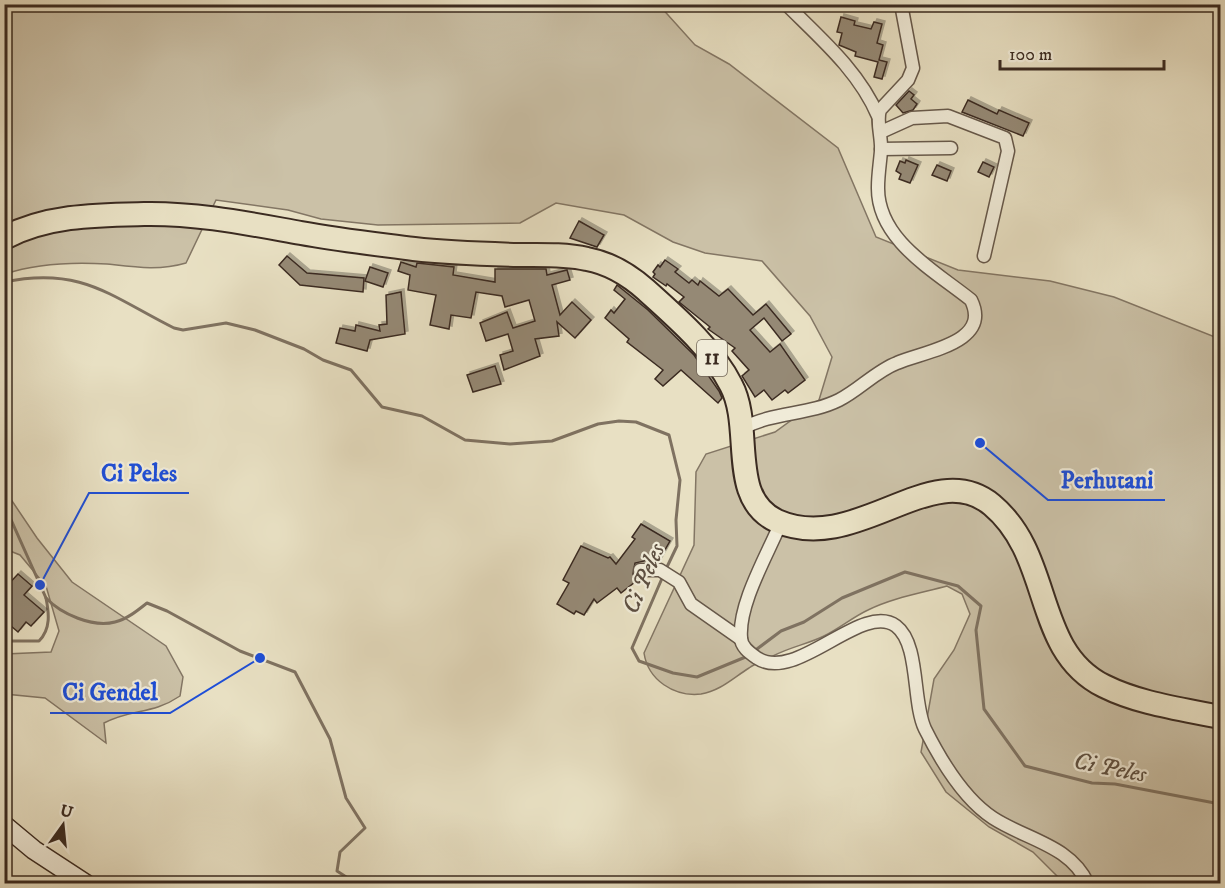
<svg xmlns="http://www.w3.org/2000/svg" width="1225" height="888" font-family="'IM FELL DW Pica',serif">
<style>
.green{fill:#cbc1a7;stroke:#837664;stroke-width:1.5}
.lines{fill:none;stroke-linecap:round;stroke-linejoin:round}
.stream{stroke:#7f7261;stroke-width:3}
.building{fill:#958975;stroke:#3b2b21;stroke-width:1.5;filter:url(#shadow)}
.street-casing{stroke:#66584a;stroke-width:15}
.secondary-casing{stroke:#3b2b21;stroke-width:21}
.highway-casing{stroke:#3b2b21;stroke-width:26}
.street{stroke:#f0ebd8;stroke-width:12}
.secondary{stroke:#f0ebd8;stroke-width:18}
.highway{stroke:#e8e0c3;stroke-width:22}
.labels{text-anchor:middle;dominant-baseline:central;stroke-width:4.5;stroke-linejoin:round;paint-order:stroke}
.shield{fill:#f0ebd8;stroke:#716558;stroke-width:1.5}
.shield-label{font-size:21px;font-weight:bold;fill:#3b2b21}
.water-label{font-size:24px;font-style:italic;fill:#5d4f41;stroke:#f0ebd8}
.leader{fill:none;stroke:#1d4ed8;stroke-width:2}
.callout-dot{fill:#1d4ed8;stroke:#f0ebd8;stroke-width:2}
.callout-label{font-size:24px;text-anchor:middle;font-weight:bold;fill:#1d4ed8;stroke:#f0ebd8;stroke-width:4.5;stroke-linejoin:round;paint-order:stroke}
</style>
<defs>
<filter id="shadow"><feDropShadow dx="3" dy="-3" stdDeviation="0" flood-color="#0004"/></filter>
</defs>
<rect width="100%" height="100%" fill="#e8e0c3"/>
<filter id="stains"><feTurbulence type="fractalNoise" baseFrequency=".00333" numOctaves="4"/><feColorMatrix values="0 0 0 0 .2 0 0 0 0 .09 0 0 0 0 .02 0 0 0 .5 -.17"/></filter>
<radialGradient id="worn" r=".72"><stop offset=".6" stop-color="#630" stop-opacity="0"/><stop offset="1" stop-color="#630" stop-opacity=".3"/></radialGradient>
<g class="green">
<path d="M 4,5 L 659,5 L 695,45 L 729,64 L 838,148 L 876,237 L 958,270 L 1050,281 L 1114,297 L 1220,339 L 1220,883 L 1064,883 L 1033,852 L 989,827 L 946,792 L 921,752 L 934,679 L 954,650 L 970,614 L 962,594 L 947,586 C 921,593 892,598 868,610 C 853,617 840,628 824,636 C 808,644 790,647 773,656 C 765,660 756,663 749,668 C 733,678 720,691 701,694 C 674,697 648,680 644,653 L 694,545 L 696,472 L 706,454 L 775,432 L 819,400 L 832,357 L 810,316 L 762,261 L 705,253 L 673,242 L 624,215 L 556,203 L 520,223 L 378,225 L 321,219 L 288,210 L 216,200 L 186,263 C 159,271 134,267 107,264 C 74,262 35,264 5,274 Z"/>
<path d="M 4,489 L 37,538 L 72,582 L 166,646 L 183,677 L 180,696 C 152,715 132,708 104,723 L 106,743 L 45,698 L 5,694 L 5,654 L 51,652 L 59,631 L 46,586 L 20,555 L 5,549 Z"/>
</g>
<g class="lines">
<g class="stream">
<path d="M 4,282 C 81,266 110,296 174,328 L 183,330 L 226,323 L 255,330 L 304,349 L 323,360 L 351,370 L 382,407 L 422,416 L 465,440 L 510,444 L 552,441 L 598,424 L 619,421 L 636,422 L 669,435 L 680,480 L 676,520 L 677,546 L 666,569"/>
<path d="M 4,504 L 46,598 C 49,613 51,629 39,641 L 4,641"/>
<path d="M 663,576 L 632,648 L 639,661 L 673,673 L 697,677 L 748,656"/>
<path d="M 46,598 C 61,614 93,628 115,622 C 127,619 137,611 147,603 L 167,611 L 240,651 L 295,672 L 330,739 L 346,798 L 365,828 L 340,852 L 337,871 L 357,884"/>
<path d="M 753,652 L 781,631 L 804,622 L 842,598 L 905,572 L 958,586 L 981,606 L 976,630 L 984,709 L 1025,766 L 1092,783 L 1115,784 L 1220,804"/>
</g>
</g>
<g class="building">
<path d="M 841,17 L 855,21 L 854,25 L 871,29 L 874,22 L 882,24 L 877,43 L 883,45 L 879,60 L 887,62 L 882,79 L 874,77 L 878,62 L 855,56 L 856,52 L 839,45 L 842,33 L 837,32 Z"/>
<path d="M 909,91 L 914,95 L 911,99 L 917,104 L 913,110 L 903,113 L 896,105 Z"/>
<path d="M 968,100 L 997,114 L 999,110 L 1029,123 L 1023,136 L 962,112 Z"/>
<path d="M 906,160 L 918,165 L 910,183 L 899,179 L 901,174 L 896,171 L 900,161 L 905,163 Z"/>
<path d="M 983,162 L 994,167 L 989,177 L 978,172 Z"/>
<path d="M 937,165 L 951,171 L 947,181 L 932,175 Z"/>
<path d="M 579,221 L 604,235 L 597,247 L 570,238 Z"/>
<path d="M 287,256 L 307,273 L 364,278 L 363,292 L 300,285 L 279,265 Z"/>
<path d="M 665,260 L 678,269 L 675,272 L 689,283 L 692,280 L 698,285 L 700,281 L 719,296 L 728,289 L 753,315 L 766,304 L 791,334 L 782,341 L 764,318 L 750,330 L 770,352 L 780,344 L 805,380 L 788,393 L 785,390 L 772,400 L 764,390 L 755,397 L 742,376 L 749,370 L 732,351 L 735,348 L 708,329 L 710,327 L 679,302 L 684,297 L 667,284 L 666,286 L 653,277 L 655,274 L 653,272 L 658,265 L 660,267 Z"/>
<path d="M 401,262 L 416,267 L 417,263 L 454,267 L 453,275 L 495,282 L 495,269 L 546,269 L 547,275 L 567,270 L 570,280 L 552,285 L 560,315 L 572,302 L 591,320 L 575,338 L 557,322 L 559,336 L 535,339 L 540,356 L 504,370 L 500,355 L 513,351 L 508,334 L 486,341 L 480,323 L 507,312 L 513,328 L 535,321 L 529,300 L 505,307 L 502,296 L 476,292 L 471,318 L 451,315 L 449,329 L 430,325 L 436,295 L 408,290 L 410,275 L 398,271 Z"/>
<path d="M 370,267 L 388,273 L 383,287 L 365,281 Z"/>
<path d="M 617,285 L 648,310 L 694,355 L 719,391 L 722,398 L 718,403 L 681,370 L 663,386 L 655,379 L 663,370 L 627,342 L 629,339 L 605,318 L 611,310 L 614,313 L 625,299 L 614,290 Z"/>
<path d="M 401,292 L 405,334 L 370,340 L 367,351 L 336,343 L 340,328 L 355,331 L 356,325 L 380,331 L 379,325 L 387,324 L 386,295 Z"/>
<path d="M 495,366 L 501,384 L 473,392 L 467,375 Z"/>
<path d="M 641,524 L 670,541 L 658,562 L 653,559 L 635,563 L 633,574 L 640,578 L 621,593 L 617,588 L 597,603 L 594,599 L 584,615 L 576,611 L 574,614 L 557,604 L 569,583 L 563,580 L 581,546 L 608,558 L 610,557 L 616,564 L 635,539 L 632,537 Z"/>
<path d="M 18,574 L 32,586 L 24,595 L 44,612 L 31,626 L 26,622 L 18,632 L 4,620 L 4,589 Z"/>
</g>
<g class="lines">
<g class="street-casing">
<g id="street">
<path d="M 786,4 C 820,38 859,71 878,116"/>
<path d="M 881,132 L 912,118 L 948,116 L 1005,138 L 1008,151 L 984,256"/>
<path d="M 881,149 L 951,148"/>
<path d="M 743,428 C 773,412 809,415 839,400 C 859,390 876,371 897,363 C 925,351 992,343 971,300 C 935,271 877,240 878,187 C 878,175 880,163 881,151 C 882,138 876,121 880,110 L 908,80 L 913,68 L 901,4"/>
<path d="M 781,522 C 768,554 738,604 741,638 C 741,647 750,653 757,658 C 796,684 862,601 896,626 C 920,644 912,702 925,729 C 940,759 964,799 993,818 C 1027,840 1070,845 1088,884"/>
<path d="M 640,570 L 660,570 L 679,582 L 691,604 L 741,639"/>
</g>
</g>
<g class="secondary-casing">
<path id="secondary" d="M 4,825 L 34,850 L 86,884"/>
</g>
<g class="highway-casing">
<path id="highway" d="M 4,238 C 47,215 97,215 144,214 C 197,213 250,224 301,233 C 339,240 376,244 414,249 C 449,253 484,254 519,255 C 541,255 565,254 587,259 C 609,263 629,275 646,290 C 676,317 713,349 731,385 C 754,428 727,498 777,521 C 856,556 932,455 992,505 C 1054,557 1032,650 1104,686 C 1140,704 1182,709 1220,717"/>
</g>
<use href="#street" class="street"/>
<use href="#secondary" class="secondary"/>
<use href="#highway" class="highway"/>
</g>
<g class="labels">
<rect class="shield" x="697" y="340" width="30" height="36" rx="4.5"/>
<g class="shield-label">
<text x="712" y="358">11</text>
</g>
<g class="water-label">
<text transform="translate(644 579) rotate(-67)">Ci Peles</text>
<text transform="translate(1110 768) rotate(11)">Ci Peles</text>
</g>
</g>
<path class="leader" d="M40 585L89 493H189M980 443L1048 500H1165M260 658L170 713H50"/>
<g class="callout-dot">
<circle cx="40" cy="585" r="6"/>
<circle cx="980" cy="443" r="6"/>
<circle cx="260" cy="658" r="6"/>
</g>
<g class="callout-label">
<text x="139" y="481">Ci Peles</text>
<text x="1107" y="488">Perhutani</text>
<text x="110" y="700">Ci Gendel</text>
</g>
<rect width="1225" height="888" fill="none" stroke="#e8e0c3" stroke-width="24"/>
<rect x="6" y="6" width="1213" height="876" fill="none" stroke="#3b2b21" stroke-width="3"/>
<rect x="12" y="12" width="1201" height="864" fill="none" stroke="#3b2b21" stroke-width="1.5"/>
<g transform="translate(63 825) rotate(15)" stroke="#f0ebd8" stroke-width="4.5" paint-order="stroke">
<path d="M0-4.5L10 22L0 15L-10 22Z" fill="#3b2b21"/>
<text y="-9" font-size="16" font-weight="bold" text-anchor="middle" fill="#3b2b21">U</text>
</g>
<path d="M1000 60v9h164v-9" fill="none" stroke="#3b2b21" stroke-width="3"/>
<text x="1009" y="60" font-size="18" fill="#3b2b21" stroke="#f0ebd8" stroke-width="4.5" paint-order="stroke">100 m</text>
<rect width="100%" height="100%" filter="url(#stains)"/>
<rect width="100%" height="100%" fill="url(#worn)"/>
</svg>
